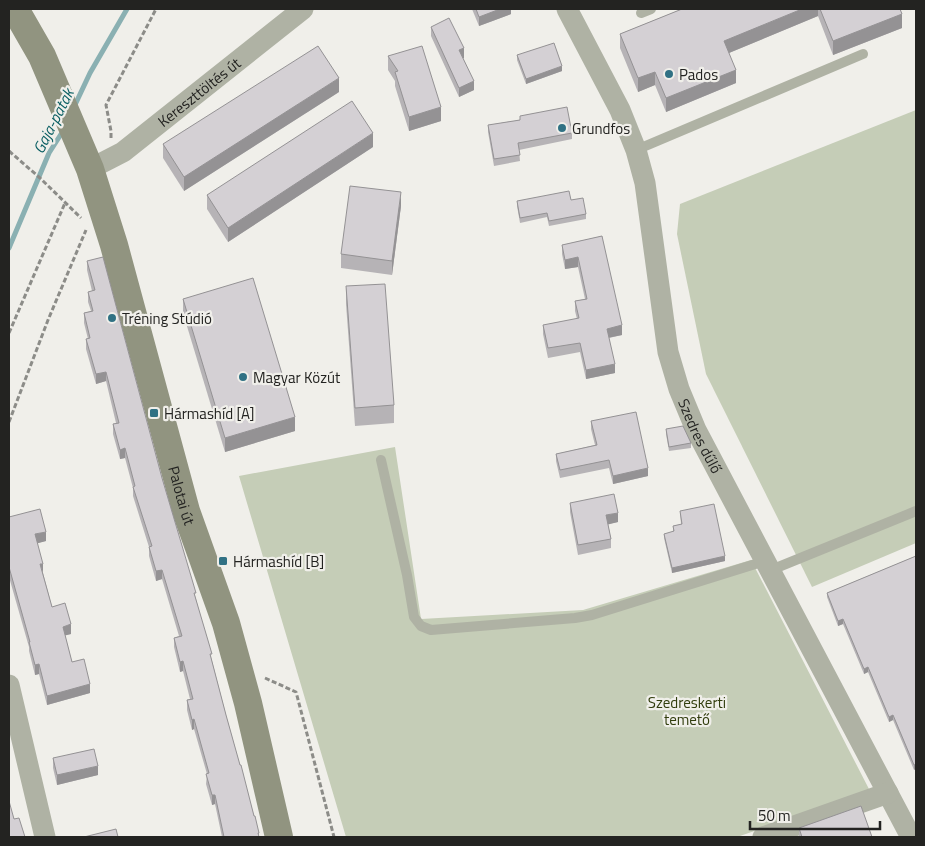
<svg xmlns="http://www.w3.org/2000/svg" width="925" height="846" font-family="'Titillium Web',sans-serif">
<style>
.green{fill:#c5cdb7}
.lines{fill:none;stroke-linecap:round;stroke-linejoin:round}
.stream{stroke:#8ab0b2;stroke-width:5}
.path{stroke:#8c8c88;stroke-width:3;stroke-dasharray:5 2.5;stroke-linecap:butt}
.lane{stroke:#afb2a4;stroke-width:10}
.street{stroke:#afb2a4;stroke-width:21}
.secondary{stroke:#919480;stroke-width:28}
.wall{fill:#b6b3b6}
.shaded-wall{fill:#949294}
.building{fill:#d4d0d4;stroke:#949294}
.poi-dot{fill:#307184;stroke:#f0efea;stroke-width:2}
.labels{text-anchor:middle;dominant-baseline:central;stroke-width:4.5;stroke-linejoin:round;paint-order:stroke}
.poi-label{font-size:15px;fill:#232321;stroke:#f0efea;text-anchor:start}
.street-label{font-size:15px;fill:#232321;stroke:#f0efea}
.park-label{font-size:15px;fill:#313d0d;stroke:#f0efea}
.water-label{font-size:16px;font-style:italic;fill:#095e62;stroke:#f0efea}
</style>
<rect width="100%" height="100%" fill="#f0efea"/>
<g class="green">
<path d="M 916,110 L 916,543 L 812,587 L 706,374 L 677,234 L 680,204 Z"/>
<path d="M 395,447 L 421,619 L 583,610 L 751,560 L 870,791 L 737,837 L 346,837 L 239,476 Z"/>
</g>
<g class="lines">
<g class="stream">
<path d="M 74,107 L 90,73 L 127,9"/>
<path d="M 9,248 L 49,153 L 63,131"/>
</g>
<g class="path">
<path d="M 111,138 L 111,131 L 106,105 L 156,9"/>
<path d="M 9,151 L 40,178 L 81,218"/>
<path d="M 9,333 L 65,203"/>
<path d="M 9,422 L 48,320 L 86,230"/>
<path d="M 265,678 L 296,692 L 334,837"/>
</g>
<g class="lane">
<path d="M 641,13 L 651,9"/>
<path d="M 636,150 L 863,54"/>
<path d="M 381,460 L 407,575 L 414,617 L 421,626 L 431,630 L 575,618 L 592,615 L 765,561"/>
<path d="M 771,570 L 916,511"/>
</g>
<g class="street">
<path id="s1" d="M 567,9 L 620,110 L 636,150 L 645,183 L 668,352 L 679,389 L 696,430 L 911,837"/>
<path id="s2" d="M 90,169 L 123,152 L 303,9"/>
<path d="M 9,685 L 45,837"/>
<path d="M 763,837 L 888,793"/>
</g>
<path class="secondary" id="s3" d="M 15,9 L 42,56 L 90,169 L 114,245 L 186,511 L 226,623 L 248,703 L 279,837"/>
</g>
<g class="wall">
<path d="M 472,9 L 511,9 L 511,14 L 479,26 Z"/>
<path d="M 682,9 L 900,9 L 902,28 L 833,55 L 818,16 L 729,53 L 736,83 L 666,112 L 655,85 L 638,92 L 620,48 L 620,34 Z"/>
<path d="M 431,27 L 464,58 L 463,58 L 474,90 L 459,97 L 431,36 Z"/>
<path d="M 517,55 L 562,71 L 526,84 L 517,60 Z"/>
<path d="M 388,56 L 441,121 L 409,131 L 395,86 L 395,81 L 388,70 Z"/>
<path d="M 339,92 L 184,191 L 163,158 L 163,144 Z"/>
<path d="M 520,116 L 572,133 L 572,139 L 519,150 L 520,161 L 494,166 L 488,132 L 488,125 L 520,120 Z"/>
<path d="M 373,147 L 228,242 L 207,209 L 207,195 Z"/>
<path d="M 571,200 L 586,214 L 586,219 L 549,226 L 547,217 L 520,223 L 517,206 L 517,201 Z"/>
<path d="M 401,206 L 392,275 L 341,268 L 341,254 Z"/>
<path d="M 602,236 L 622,335 L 609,338 L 615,373 L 586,379 L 580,352 L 548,358 L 543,334 L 543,325 L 577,319 L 575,311 L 575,301 L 585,299 L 578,267 L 565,269 L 562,254 L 562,245 Z"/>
<path d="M 87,261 L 162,478 L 196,599 L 226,715 L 254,816 L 259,833 L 259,837 L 222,837 L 215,804 L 212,805 L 206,784 L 207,774 L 194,729 L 192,730 L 187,710 L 187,700 L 190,699 L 183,671 L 180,672 L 174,647 L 174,638 L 179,636 L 162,579 L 156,581 L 149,556 L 149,547 L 133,496 L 133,488 L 125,458 L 120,459 L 113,434 L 113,424 L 116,423 L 106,381 L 96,384 L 86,349 L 86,339 L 88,339 L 84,323 L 84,313 L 91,311 L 88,302 L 88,292 L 92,291 L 87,270 Z"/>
<path d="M 346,286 L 394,405 L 394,423 L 355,426 L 346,304 Z"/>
<path d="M 183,299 L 295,431 L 225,452 L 183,313 Z"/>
<path d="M 591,421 L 648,476 L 613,484 L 609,468 L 560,478 L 556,461 L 556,454 L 595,445 L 591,429 Z"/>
<path d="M 666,429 L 691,443 L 691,448 L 669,451 L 666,434 Z"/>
<path d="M 570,503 L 618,522 L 608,524 L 611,539 L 611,548 L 578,555 L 570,512 Z"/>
<path d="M 680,511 L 725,561 L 672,573 L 664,538 L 664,534 L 673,532 L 673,526 L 681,524 Z"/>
<path d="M 9,517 L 46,541 L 37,543 L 43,573 L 52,607 L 71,634 L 65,635 L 72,662 L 90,693 L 47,705 L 39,674 L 35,675 L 29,651 L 29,647 L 9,577 Z"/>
<path d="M 916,556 L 914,770 L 893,720 L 889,722 L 868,672 L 864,674 L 843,624 L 838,626 L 827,597 L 827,593 Z"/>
<path d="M 53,758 L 98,775 L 57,785 L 53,768 Z"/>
<path d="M 799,828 L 872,837 L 799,837 Z"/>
</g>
<g class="shaded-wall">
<path d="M 500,9 L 511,9 L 511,14 L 479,26 L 479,17 Z"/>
<path d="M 802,9 L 818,9 L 818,16 L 724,55 L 724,41 Z"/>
<path d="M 902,14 L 902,28 L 833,55 L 833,41 Z"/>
<path d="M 464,48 L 464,58 L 459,60 L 459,50 Z"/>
<path d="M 562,66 L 562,71 L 526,84 L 526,79 Z"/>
<path d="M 736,70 L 736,83 L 666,112 L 666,98 Z"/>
<path d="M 655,72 L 655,85 L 638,92 L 638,78 Z"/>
<path d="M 339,78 L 339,92 L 184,191 L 184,177 Z"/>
<path d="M 474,81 L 474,90 L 459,97 L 459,88 Z"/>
<path d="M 441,107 L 441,121 L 409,131 L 409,117 Z"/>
<path d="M 373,133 L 373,147 L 228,242 L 228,228 Z"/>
<path d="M 401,192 L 401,206 L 392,275 L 392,261 Z"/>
<path d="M 578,257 L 578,267 L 565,269 L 565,260 Z"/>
<path d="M 622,325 L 622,335 L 607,338 L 607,329 Z"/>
<path d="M 615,364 L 615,373 L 586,379 L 586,370 Z"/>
<path d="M 106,372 L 106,381 L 96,384 L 96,374 Z"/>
<path d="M 295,417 L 295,431 L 225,452 L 225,438 Z"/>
<path d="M 125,448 L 125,458 L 120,459 L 120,450 Z"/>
<path d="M 648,468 L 648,476 L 613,484 L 613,476 Z"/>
<path d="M 618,513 L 618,522 L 606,525 L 606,515 Z"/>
<path d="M 46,532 L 46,541 L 35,544 L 35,534 Z"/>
<path d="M 725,556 L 725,561 L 672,573 L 672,568 Z"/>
<path d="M 40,564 L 43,564 L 43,573 Z"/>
<path d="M 162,570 L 162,579 L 156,581 L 156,571 Z"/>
<path d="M 843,619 L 843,624 L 838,626 L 838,621 Z"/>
<path d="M 71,624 L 71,634 L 63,636 L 63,627 Z"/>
<path d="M 183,661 L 183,671 L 180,672 L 180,662 Z"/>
<path d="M 39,664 L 39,674 L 35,675 L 35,665 Z"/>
<path d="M 868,667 L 868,672 L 864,674 L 864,669 Z"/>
<path d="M 90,684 L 90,693 L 47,705 L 47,696 Z"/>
<path d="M 893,715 L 893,720 L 889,722 L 889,717 Z"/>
<path d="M 194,719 L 194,729 L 192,730 L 192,720 Z"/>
<path d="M 916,764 L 916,769 L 914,770 L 914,765 Z"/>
<path d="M 98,766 L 98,775 L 57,785 L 57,775 Z"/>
<path d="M 212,795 L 215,795 L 215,804 L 212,805 Z"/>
</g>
<g class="building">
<path d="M 476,9 L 500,9 L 479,17 Z"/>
<path d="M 682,9 L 802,9 L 724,41 L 736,70 L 666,98 L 655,72 L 638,78 L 620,34 Z"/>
<path d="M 820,9 L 900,9 L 902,14 L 833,41 Z"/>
<path d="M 449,18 L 464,48 L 459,50 L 474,81 L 459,88 L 431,27 Z"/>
<path d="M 554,43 L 562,66 L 526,79 L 517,55 Z"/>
<path d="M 318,46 L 339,78 L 184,177 L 163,144 Z"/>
<path d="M 422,46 L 441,107 L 409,117 L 395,72 L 398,71 L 388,56 Z"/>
<path d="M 352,101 L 373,133 L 228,228 L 207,195 Z"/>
<path d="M 567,107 L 572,133 L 518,143 L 520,155 L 494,159 L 488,125 L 520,120 L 520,116 Z"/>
<path d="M 350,186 L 401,192 L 392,261 L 341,254 Z"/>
<path d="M 569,191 L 571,200 L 583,198 L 586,214 L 549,221 L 547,213 L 520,218 L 517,201 Z"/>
<path d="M 602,236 L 622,325 L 607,329 L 615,364 L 586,370 L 580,343 L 548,348 L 543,325 L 579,318 L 575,301 L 587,299 L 578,257 L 565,260 L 562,245 Z"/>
<path d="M 103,257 L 162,478 L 196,593 L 194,593 L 212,654 L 210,654 L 226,715 L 240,765 L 241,765 L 254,816 L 255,816 L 259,833 L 258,833 L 259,837 L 224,837 L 215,795 L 212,795 L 206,774 L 209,773 L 194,719 L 192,720 L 187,700 L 193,699 L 183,661 L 180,662 L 174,638 L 182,636 L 162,570 L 156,571 L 149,547 L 152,546 L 133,487 L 135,486 L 125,448 L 120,450 L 113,424 L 119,423 L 106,372 L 96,374 L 86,339 L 90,338 L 84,313 L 93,311 L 88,292 L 95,290 L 87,261 Z"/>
<path d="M 253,278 L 295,417 L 225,438 L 183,299 Z"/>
<path d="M 385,284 L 394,405 L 355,408 L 346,286 Z"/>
<path d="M 636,412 L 648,468 L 613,476 L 609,460 L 560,470 L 556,454 L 597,445 L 591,421 Z"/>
<path d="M 683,426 L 691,443 L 669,447 L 666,429 Z"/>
<path d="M 614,494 L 618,513 L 606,515 L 611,539 L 578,545 L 570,503 Z"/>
<path d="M 714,504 L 725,556 L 672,568 L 664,534 L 674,531 L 673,526 L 682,524 L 680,511 Z"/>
<path d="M 40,509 L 46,532 L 35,534 L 43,564 L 40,564 L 52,607 L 65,603 L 71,624 L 63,627 L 72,662 L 84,659 L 90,684 L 47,696 L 39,664 L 35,665 L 29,642 L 30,642 L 9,567 L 9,517 Z"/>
<path d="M 916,556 L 916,764 L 914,765 L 893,715 L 889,717 L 868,667 L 864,669 L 843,619 L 838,621 L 827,593 Z"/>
<path d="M 94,749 L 98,766 L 57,775 L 53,758 Z"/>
<path d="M 9,801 L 14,819 L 19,818 L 25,837 L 9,837 Z"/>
<path d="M 861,806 L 872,837 L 802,837 L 799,828 Z"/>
<path d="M 116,829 L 118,837 L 84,837 Z"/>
</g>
<g class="poi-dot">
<circle cx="669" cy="74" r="5"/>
<circle cx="562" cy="128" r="5"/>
<circle cx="112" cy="318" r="5"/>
<circle cx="243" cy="377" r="5"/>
<rect x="149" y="408" width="10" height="10" rx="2.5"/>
<rect x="218" y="556" width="10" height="10" rx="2.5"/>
</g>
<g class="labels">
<g class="poi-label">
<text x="679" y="74">Pados</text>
<text x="572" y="128">Grundfos</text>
<text x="122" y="318">Tréning Stúdió</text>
<text x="253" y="377">Magyar Közút</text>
<text x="164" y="413">Hármashíd [A]</text>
<text x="233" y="561">Hármashíd [B]</text>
</g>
<g class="street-label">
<text stroke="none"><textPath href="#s2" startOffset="134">Kereszttöltés út</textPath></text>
<text stroke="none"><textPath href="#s1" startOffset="452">Szedres dűlő</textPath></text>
<text stroke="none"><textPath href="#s3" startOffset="516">Palotai út</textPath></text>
</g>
<g class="park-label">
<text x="687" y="702">Szedreskerti<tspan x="687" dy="17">temető</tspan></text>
</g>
<g class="water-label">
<text transform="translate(53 121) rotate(-63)">Gaja-patak</text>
</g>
</g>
<rect width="925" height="846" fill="none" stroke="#232321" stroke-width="20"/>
<path d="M750 821v8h130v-8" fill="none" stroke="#232321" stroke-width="2.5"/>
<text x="758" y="821" font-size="15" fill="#232321" stroke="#f0efea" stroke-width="4" paint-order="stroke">50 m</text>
</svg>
